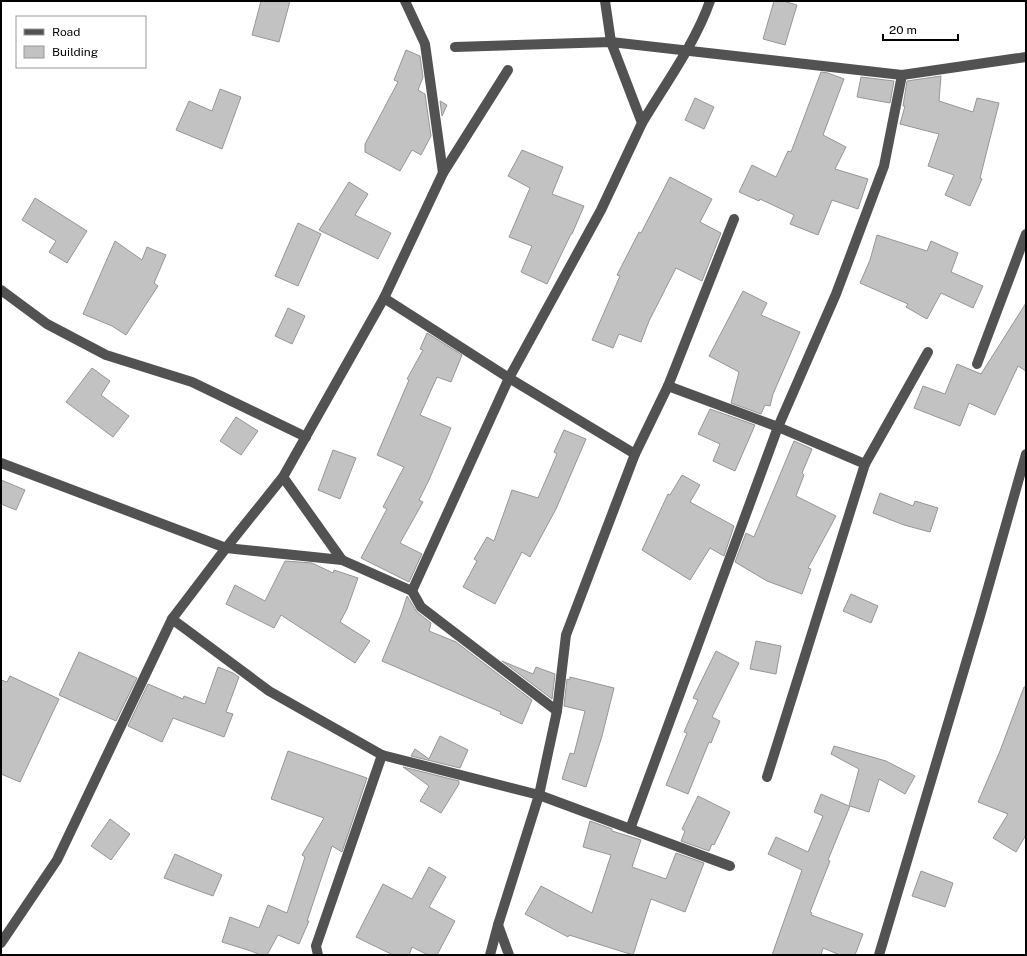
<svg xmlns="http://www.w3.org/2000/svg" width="1027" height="956" font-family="'Public Sans',sans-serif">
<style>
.building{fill:#c2c2c2;stroke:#969696}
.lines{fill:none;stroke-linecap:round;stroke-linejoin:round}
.minor{stroke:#525252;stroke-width:10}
</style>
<rect width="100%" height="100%" fill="#fff"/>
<g class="building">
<path d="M 261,1 L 290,1 L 279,42 L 252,35 Z"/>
<path d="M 774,1 L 783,1 L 797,5 L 785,45 L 763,39 Z"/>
<path d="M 406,50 L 420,56 L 423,77 L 418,90 L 425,94 L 431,136 L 421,155 L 412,150 L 400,171 L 365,152 L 365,144 L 398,82 L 394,80 Z"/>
<path d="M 821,72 L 828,73 L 844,79 L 823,135 L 846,147 L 835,169 L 868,179 L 858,209 L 832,200 L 818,235 L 790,224 L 794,215 L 760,199 L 759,201 L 739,192 L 752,165 L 776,177 L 788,151 L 791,152 Z"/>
<path d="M 941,76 L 939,101 L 973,112 L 977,98 L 999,103 L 980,178 L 982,179 L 970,206 L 945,195 L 954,175 L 928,166 L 939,134 L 900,124 L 905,106 L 903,106 L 907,81 Z"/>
<path d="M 861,77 L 894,81 L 890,103 L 857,97 Z"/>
<path d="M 220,89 L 241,97 L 222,149 L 176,130 L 189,101 L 212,111 Z"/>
<path d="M 695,98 L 714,107 L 704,129 L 685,120 Z"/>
<path d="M 440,101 L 447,105 L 442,116 Z"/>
<path d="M 522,150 L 563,167 L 552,194 L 584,206 L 572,234 L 571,234 L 547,284 L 521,272 L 532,246 L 509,237 L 530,188 L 508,176 Z"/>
<path d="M 670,177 L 712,199 L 700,222 L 721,233 L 702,281 L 676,268 L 649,321 L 641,342 L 619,334 L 613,348 L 592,340 L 620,276 L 617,275 L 639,232 L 641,233 Z"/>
<path d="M 349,182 L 368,194 L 355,215 L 391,233 L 378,259 L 319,230 Z"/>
<path d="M 35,198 L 87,231 L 67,263 L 49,252 L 56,241 L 22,220 Z"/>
<path d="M 298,223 L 321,234 L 298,286 L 275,276 Z"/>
<path d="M 877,235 L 927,251 L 931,241 L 958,253 L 951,272 L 983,286 L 973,308 L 941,293 L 927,319 L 906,307 L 908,304 L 860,283 L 870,260 Z"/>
<path d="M 115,241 L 142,260 L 147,247 L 166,255 L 154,283 L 158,286 L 126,335 L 112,326 L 83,314 Z"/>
<path d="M 743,291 L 767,303 L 761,315 L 800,332 L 773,394 L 770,406 L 765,405 L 761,414 L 731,403 L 739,372 L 709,356 Z"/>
<path d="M 1026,303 L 1026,371 L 1018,366 L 995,415 L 969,403 L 960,426 L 914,408 L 923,386 L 945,394 L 957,364 L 981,374 Z"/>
<path d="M 288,308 L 305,316 L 292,344 L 275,336 Z"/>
<path d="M 427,333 L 462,355 L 451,382 L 437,377 L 420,415 L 451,428 L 429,480 L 419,500 L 423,502 L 400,543 L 422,554 L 409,582 L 361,558 L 387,509 L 383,507 L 404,467 L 377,455 L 409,380 L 407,379 L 423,350 L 420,349 Z"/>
<path d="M 92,368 L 110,381 L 101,395 L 129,416 L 113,437 L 66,402 Z"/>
<path d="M 710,409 L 755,425 L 735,471 L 713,461 L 720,444 L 698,434 Z"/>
<path d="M 236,417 L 258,431 L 241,455 L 220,441 Z"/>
<path d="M 564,430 L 586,439 L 556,509 L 530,557 L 522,552 L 495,604 L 463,587 L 477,561 L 474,559 L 487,537 L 494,541 L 512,490 L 538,498 L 557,454 L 554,452 Z"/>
<path d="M 794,441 L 812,449 L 802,473 L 804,475 L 796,496 L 836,516 L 808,568 L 811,569 L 802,594 L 767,581 L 735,562 L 746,533 L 754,537 Z"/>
<path d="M 333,450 L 356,458 L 340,499 L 318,490 Z"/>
<path d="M 682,475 L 700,485 L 690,502 L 734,526 L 724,556 L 710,548 L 690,580 L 642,550 L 668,494 L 670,495 Z"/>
<path d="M 1,480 L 25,490 L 16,510 L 1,504 Z"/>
<path d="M 880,493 L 913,506 L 915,501 L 938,508 L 930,532 L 904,525 L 873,513 Z"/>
<path d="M 285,561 L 312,563 L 333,573 L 334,570 L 358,578 L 347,609 L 340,622 L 370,641 L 355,663 L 281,615 L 274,628 L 226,604 L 235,585 L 265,601 Z"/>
<path d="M 851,594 L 878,606 L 871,623 L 843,611 Z"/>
<path d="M 407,596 L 417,612 L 431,623 L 429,631 L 456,642 L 532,700 L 522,724 L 500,714 L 501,712 L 382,661 L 401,615 Z"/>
<path d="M 756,641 L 781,646 L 776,674 L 750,669 Z"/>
<path d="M 716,651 L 739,663 L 712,717 L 720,721 L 711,743 L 709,742 L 688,794 L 666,785 L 687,733 L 684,732 L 698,700 L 693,698 Z"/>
<path d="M 79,652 L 137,678 L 116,721 L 59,695 Z"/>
<path d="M 502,661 L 533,674 L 536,667 L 555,674 L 552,699 Z"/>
<path d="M 218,667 L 233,673 L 239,677 L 226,712 L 233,714 L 224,737 L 173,718 L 162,742 L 128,726 L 148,684 L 183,699 L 184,696 L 205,704 Z"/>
<path d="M 10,676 L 59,699 L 20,782 L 1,774 L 1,680 L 7,682 Z"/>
<path d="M 570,677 L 614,688 L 602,736 L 586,787 L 562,779 L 570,753 L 574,754 L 585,711 L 564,706 L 567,679 L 570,680 Z"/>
<path d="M 1024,687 L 1026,687 L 1026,835 L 1016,852 L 993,838 L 1008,814 L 978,802 L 1000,751 Z"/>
<path d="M 440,736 L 468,750 L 460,768 L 411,756 L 415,749 L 429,759 Z"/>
<path d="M 834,746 L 886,761 L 915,776 L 905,794 L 879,779 L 869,812 L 850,806 L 828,860 L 830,861 L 810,912 L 812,913 L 811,915 L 863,934 L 855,955 L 840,955 L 823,948 L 821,955 L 772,955 L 802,870 L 768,854 L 776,837 L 808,852 L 823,816 L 814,812 L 821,794 L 849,806 L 859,769 L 831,754 Z"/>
<path d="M 288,751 L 367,778 L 342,852 L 332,846 L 307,921 L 309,921 L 299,944 L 278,935 L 267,955 L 260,955 L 251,951 L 222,942 L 230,917 L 259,928 L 268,905 L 287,913 L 305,857 L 302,855 L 324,818 L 271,799 Z"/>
<path d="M 403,767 L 459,781 L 459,784 L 441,813 L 420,801 L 429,786 Z"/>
<path d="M 698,796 L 730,812 L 714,845 L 712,844 L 709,851 L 681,841 L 685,831 L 682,829 Z"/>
<path d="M 110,819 L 130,834 L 111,860 L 91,846 Z"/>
<path d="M 590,821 L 612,829 L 612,831 L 641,840 L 632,867 L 666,879 L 676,853 L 704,863 L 685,912 L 651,899 L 633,955 L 569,935 L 568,937 L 525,914 L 541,886 L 592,913 L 611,855 L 583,847 Z"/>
<path d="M 175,854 L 222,875 L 213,896 L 164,878 Z"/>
<path d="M 429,867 L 446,877 L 429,907 L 455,921 L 437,955 L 428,955 L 412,947 L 409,955 L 393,955 L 356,937 L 383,884 L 412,899 Z"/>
<path d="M 921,871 L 953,883 L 945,907 L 912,896 Z"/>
</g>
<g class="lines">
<g class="minor">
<path d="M 405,1 L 425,44 L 443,173"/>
<path d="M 455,47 L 611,42 L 902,75"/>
<path d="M 642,123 C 664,86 696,42 710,1"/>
<path d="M 1,290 L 47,324 L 106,355 L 192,382 L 306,437"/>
<path d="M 384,298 L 509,378 L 635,454"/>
<path d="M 977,364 L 1026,234"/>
<path d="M 668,386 L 778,427 L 865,464"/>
<path d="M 1,463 L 226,548 L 342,560 L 412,591 L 421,607 L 557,711"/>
<path d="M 283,477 L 342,560"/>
<path d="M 412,591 L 509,378 L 601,210 L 642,123 L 611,42 L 605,1"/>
<path d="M 172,619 L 269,691 L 382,755 L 539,795 L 730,866"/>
<path d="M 767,777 L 865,464 L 928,352"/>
<path d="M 630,829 L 778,427 L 836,294 L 884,166 L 902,75 L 1026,57"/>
<path d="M 498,925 L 509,955"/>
<path d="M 1,943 L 57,860 L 172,619 L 226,548 L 283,477 L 384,298 L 443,173 L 508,70"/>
<path d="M 318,955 L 316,946 L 382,755"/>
<path d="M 490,955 L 498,925 L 539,795 L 557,711 L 566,635 L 635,454 L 668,386 L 734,219"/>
<path d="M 879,955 L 980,616 L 1026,454"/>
</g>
</g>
<rect width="1027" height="956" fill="none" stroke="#000000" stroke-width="4"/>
<rect x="16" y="16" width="130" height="52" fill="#ffffff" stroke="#999999"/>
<rect x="24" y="29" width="20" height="6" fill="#525252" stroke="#999999"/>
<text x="52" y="36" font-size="12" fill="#000000">Road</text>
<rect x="24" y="46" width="20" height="12" fill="#c2c2c2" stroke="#999999"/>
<text x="52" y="56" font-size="12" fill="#000000">Building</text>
<path d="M883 34v6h75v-6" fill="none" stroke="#000000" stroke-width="2"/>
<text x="889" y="34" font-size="12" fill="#000000" stroke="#ffffff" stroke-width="3" paint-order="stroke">20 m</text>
</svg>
